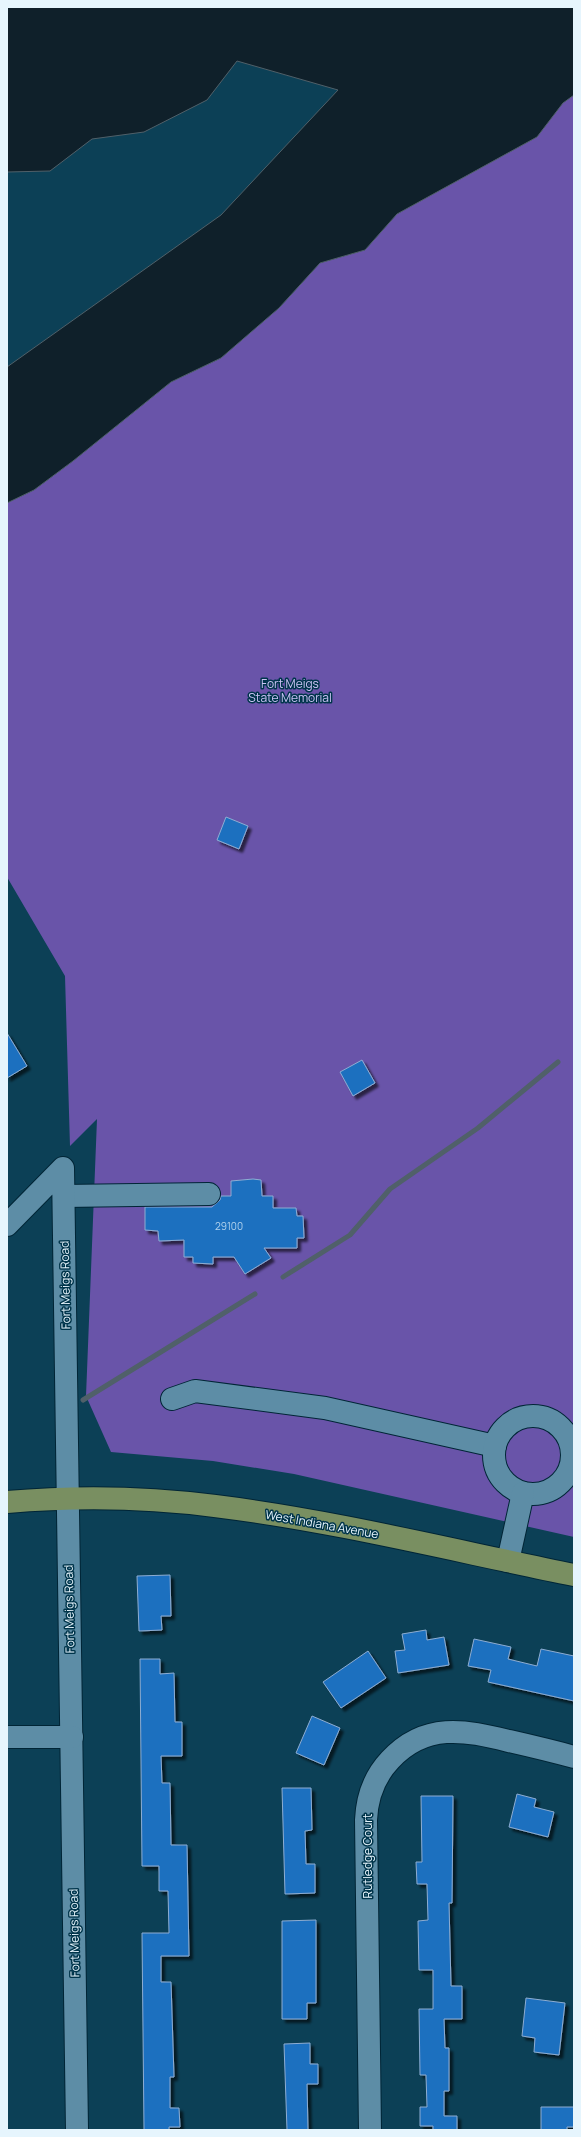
<svg xmlns="http://www.w3.org/2000/svg" width="581" height="2137" font-family="Manrope,sans-serif">
<style>
.green{fill:#6954a9}
.water{fill:#0f202a;stroke:#506069}
.lines{fill:none;stroke-linecap:round;stroke-linejoin:round}
.stream{stroke:#506069;stroke-width:5}
.building{fill:#1e6fbf;stroke:#8dadd2;filter:url(#shadow)}
.minor-casing{stroke:#002536;stroke-width:24}
.major-casing{stroke:#002536;stroke-width:24}
.minor{stroke:#5d8da6;stroke-width:22}
.major{stroke:#798f61;stroke-width:22}
.labels{text-anchor:middle;dominant-baseline:central;stroke-width:3;stroke-linejoin:round;paint-order:stroke}
.number-label{font-size:10px;fill:#b4d4ee}
.park-label{font-size:12px;fill:#cbc3f5;stroke:#00354b}
.street-label{font-size:12px;fill:#e6f5fd;stroke:#00354b}
</style>
<defs>
<filter id="shadow"><feDropShadow dx="3.5" dy="3.5" stdDeviation="1" flood-color="#0009"/></filter>
</defs>
<rect width="100%" height="100%" fill="#0c4056"/>
<path class="green" d="M 574,95 L 574,1537 L 294,1474 L 213,1461 L 111,1452 L 86,1396 L 97,1119 L 70,1146 L 65,976 L 7,877 L 7,503 L 34,490 L 73,461 L 171,382 L 221,358 L 279,308 L 320,263 L 365,250 L 397,214 L 439,190 Z"/>
<path class="water" d="M 7,7 L 574,7 L 574,95 L 563,103 L 537,137 L 397,214 L 365,250 L 320,263 L 279,308 L 221,358 L 171,382 L 73,461 L 34,490 L 7,503 L 7,367 L 221,215 L 338,90 L 237,61 L 207,100 L 144,132 L 92,139 L 50,171 L 7,172 Z"/>
<g class="lines">
<g class="stream">
<path d="M 283,1277 L 350,1235 L 390,1189 L 478,1128 L 558,1062"/>
<path d="M 83,1400 L 255,1294"/>
</g>
</g>
<g class="building">
<path d="M 226,817 L 248,826 L 239,849 L 217,840 Z"/>
<path d="M 7,1033 L 27,1066 L 7,1078 Z"/>
<path d="M 362,1060 L 375,1083 L 353,1096 L 340,1072 Z"/>
<path d="M 253,1179 L 261,1180 L 262,1196 L 273,1196 L 273,1208 L 296,1208 L 297,1216 L 303,1216 L 304,1238 L 297,1238 L 297,1248 L 264,1248 L 271,1258 L 245,1274 L 234,1257 L 213,1257 L 213,1264 L 193,1263 L 193,1257 L 184,1257 L 184,1240 L 159,1241 L 158,1231 L 145,1230 L 145,1207 L 212,1207 L 220,1200 L 221,1196 L 231,1196 L 231,1181 Z"/>
<path d="M 170,1575 L 171,1616 L 161,1616 L 162,1630 L 139,1631 L 137,1576 Z"/>
<path d="M 426,1630 L 427,1640 L 444,1637 L 449,1665 L 398,1673 L 395,1651 L 405,1650 L 402,1634 Z"/>
<path d="M 474,1639 L 511,1647 L 508,1659 L 537,1666 L 541,1649 L 574,1656 L 574,1701 L 488,1682 L 491,1670 L 468,1666 Z"/>
<path d="M 368,1651 L 386,1678 L 341,1708 L 323,1682 Z"/>
<path d="M 140,1659 L 160,1659 L 160,1674 L 174,1673 L 175,1722 L 182,1722 L 182,1756 L 161,1756 L 162,1783 L 170,1783 L 171,1845 L 187,1845 L 189,1956 L 161,1956 L 161,1982 L 171,1982 L 174,2077 L 170,2077 L 170,2108 L 179,2108 L 180,2127 L 169,2127 L 169,2130 L 144,2130 L 142,1933 L 169,1933 L 168,1891 L 159,1891 L 159,1866 L 142,1866 Z"/>
<path d="M 312,1716 L 340,1728 L 324,1765 L 296,1753 Z"/>
<path d="M 282,1788 L 311,1788 L 312,1830 L 305,1831 L 306,1864 L 315,1864 L 315,1893 L 285,1894 Z"/>
<path d="M 517,1794 L 536,1799 L 534,1807 L 554,1812 L 548,1837 L 509,1827 Z"/>
<path d="M 421,1796 L 453,1796 L 452,1903 L 449,1903 L 451,1986 L 462,1986 L 462,2019 L 444,2019 L 445,2048 L 449,2048 L 449,2091 L 444,2091 L 444,2116 L 457,2116 L 457,2130 L 433,2130 L 433,2126 L 420,2126 L 420,2107 L 427,2107 L 426,2075 L 420,2075 L 419,2009 L 433,2009 L 433,1970 L 419,1970 L 418,1921 L 428,1920 L 427,1884 L 417,1884 L 416,1862 L 422,1862 Z"/>
<path d="M 316,1920 L 316,2003 L 307,2003 L 307,2019 L 282,2019 L 282,1921 Z"/>
<path d="M 526,1998 L 565,2003 L 559,2055 L 534,2052 L 535,2038 L 522,2036 Z"/>
<path d="M 310,2043 L 310,2064 L 318,2064 L 318,2084 L 307,2084 L 308,2130 L 287,2130 L 284,2044 Z"/>
<path d="M 541,2107 L 574,2107 L 574,2127 L 567,2127 L 567,2130 L 541,2130 Z"/>
</g>
<g class="lines">
<g class="minor-casing">
<g id="minor">
<path d="M 64,1196 L 209,1194"/>
<path d="M 7,1225 L 63,1168 L 77,2130"/>
<path d="M 172,1399 L 195,1391 L 325,1408 L 495,1446"/>
<circle cx="533" cy="1455" r="39"/>
<path d="M 508,1561 L 523,1493"/>
<path d="M 7,1737 L 72,1737"/>
<path d="M 370,2130 L 366,1820 C 367,1797 374,1777 390,1760 C 425,1722 465,1730 509,1741 C 531,1746 552,1751 574,1757"/>
</g>
</g>
<g class="major-casing">
<path id="major" d="M 7,1502 C 76,1496 146,1497 215,1506 C 336,1521 455,1551 574,1575"/>
</g>
<use href="#minor" class="minor"/>
<use href="#major" class="major"/>
</g>
<g class="labels">
<g class="number-label">
<text x="229" y="1226">29100</text>
</g>
<g class="park-label">
<text x="290" y="683">Fort Meigs<tspan x="290" dy="14">State Memorial</tspan></text>
</g>
<g class="street-label">
<text transform="translate(65 1285) rotate(-91)">Fort Meigs Road</text>
<text transform="translate(322 1524) rotate(10)">West Indiana Avenue</text>
<text transform="translate(69 1609) rotate(-91)">Fort Meigs Road</text>
<text transform="translate(367 1856) rotate(-90)">Rutledge Court</text>
<text transform="translate(74 1933) rotate(-91)">Fort Meigs Road</text>
</g>
</g>
<rect width="581" height="2137" fill="none" stroke="#e6f5fd" stroke-width="16"/>
</svg>
